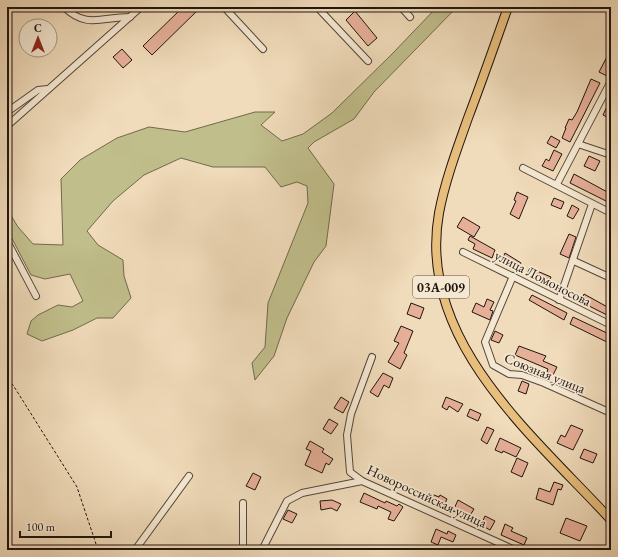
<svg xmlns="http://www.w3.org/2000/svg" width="618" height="557" font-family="'EB Garamond',serif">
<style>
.green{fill:#c0be8b;stroke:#706a4d}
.building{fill:#e6af98;stroke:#20150f}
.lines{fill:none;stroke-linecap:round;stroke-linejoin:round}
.minor-casing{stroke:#54463a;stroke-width:8}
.major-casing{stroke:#20150f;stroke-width:10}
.path{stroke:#20150f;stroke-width:1;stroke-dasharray:3 2;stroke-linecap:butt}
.minor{stroke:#f5e8d2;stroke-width:6}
.major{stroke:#e8be7d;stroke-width:8}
.labels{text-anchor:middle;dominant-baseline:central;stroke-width:3.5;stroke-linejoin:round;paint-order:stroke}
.shield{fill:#f5e8d2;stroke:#60544a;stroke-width:1}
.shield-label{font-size:13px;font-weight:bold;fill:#20150f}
.street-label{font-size:14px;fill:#20150f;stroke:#f5e8d2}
</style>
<rect width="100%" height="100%" fill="#f0dbba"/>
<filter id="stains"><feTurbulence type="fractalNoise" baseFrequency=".005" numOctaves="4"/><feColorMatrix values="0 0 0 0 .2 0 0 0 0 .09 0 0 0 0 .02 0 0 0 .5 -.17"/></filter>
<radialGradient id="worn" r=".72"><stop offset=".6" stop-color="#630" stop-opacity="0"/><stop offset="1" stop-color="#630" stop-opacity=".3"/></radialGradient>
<path class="green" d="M 437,7 L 457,7 L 374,92 L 354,119 L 314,142 L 308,148 L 334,184 L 326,246 L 314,262 L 287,318 L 274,356 L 255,380 L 252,363 L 265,347 L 268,303 L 308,203 L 307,186 L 297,182 L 281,187 L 265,167 L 213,167 L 181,158 L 144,175 L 113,201 L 87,231 L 98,245 L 123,260 L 124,276 L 131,298 L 113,318 L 97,318 L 73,330 L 42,341 L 27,334 L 31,321 L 38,315 L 58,305 L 72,307 L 83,301 L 70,274 L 45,279 L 31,275 L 7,229 L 7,209 L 18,227 L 33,244 L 63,245 L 61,179 L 80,160 L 117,138 L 149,127 L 185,132 L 255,112 L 275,112 L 261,125 L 282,141 L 303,134 L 332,113 L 393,53 Z"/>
<g class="building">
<path d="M 183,7 L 201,7 L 152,55 L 143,46 Z"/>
<path d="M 355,11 L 377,38 L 368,46 L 346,20 Z"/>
<path d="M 122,49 L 132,60 L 123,68 L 113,57 Z"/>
<path d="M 611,49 L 611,67 L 607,76 L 599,72 Z"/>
<path d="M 591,79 L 600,83 L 570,142 L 562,138 L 566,128 L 565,128 L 569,119 L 572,120 L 577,112 Z"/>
<path d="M 611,98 L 611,119 L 603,115 Z"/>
<path d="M 551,136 L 560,141 L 556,148 L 547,143 Z"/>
<path d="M 554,150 L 562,154 L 553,171 L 542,166 L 546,159 L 549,161 Z"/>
<path d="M 589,156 L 600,161 L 595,171 L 584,166 Z"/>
<path d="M 574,174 L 611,194 L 608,202 L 570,183 Z"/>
<path d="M 517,192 L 528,197 L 519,219 L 510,214 L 516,201 L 514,200 Z"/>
<path d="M 554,198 L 564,202 L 561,209 L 551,205 Z"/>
<path d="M 572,205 L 579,209 L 573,219 L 567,216 Z"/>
<path d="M 463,217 L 480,227 L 474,237 L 457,227 Z"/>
<path d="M 569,234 L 576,237 L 569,258 L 560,254 Z"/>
<path d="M 470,236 L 495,250 L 492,258 L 473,249 L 475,244 L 468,240 Z"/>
<path d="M 505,253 L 521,263 L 518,270 L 501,262 Z"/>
<path d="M 530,268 L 551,277 L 548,284 L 527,274 Z"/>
<path d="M 584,294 L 611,309 L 611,317 L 581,302 Z"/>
<path d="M 532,295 L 567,313 L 564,320 L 529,300 Z"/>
<path d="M 487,299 L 494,302 L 490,310 L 493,311 L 490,320 L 472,312 L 476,303 L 484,307 Z"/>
<path d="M 411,303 L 424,308 L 420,319 L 407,314 Z"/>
<path d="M 573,317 L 611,335 L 611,344 L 570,324 Z"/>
<path d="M 401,326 L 413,331 L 404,353 L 407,355 L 400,369 L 388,362 L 399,343 L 394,341 Z"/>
<path d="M 495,331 L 503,335 L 499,343 L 491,340 Z"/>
<path d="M 519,346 L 546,356 L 543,361 L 557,367 L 553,375 L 547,372 L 548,369 L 515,355 Z"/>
<path d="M 383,373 L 393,378 L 389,388 L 384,385 L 378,397 L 370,392 Z"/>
<path d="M 522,381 L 529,384 L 526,394 L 518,391 Z"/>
<path d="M 341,397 L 349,402 L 343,413 L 334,408 Z"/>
<path d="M 446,397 L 463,404 L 458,412 L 449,406 L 447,410 L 442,407 Z"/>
<path d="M 470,409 L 481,414 L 478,421 L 467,416 Z"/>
<path d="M 329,419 L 338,424 L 331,434 L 323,429 Z"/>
<path d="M 571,425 L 583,430 L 573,450 L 557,443 L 561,435 L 565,437 Z"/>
<path d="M 487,427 L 494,430 L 487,444 L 481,440 Z"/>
<path d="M 500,438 L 521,448 L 516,457 L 503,451 L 502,453 L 495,450 Z"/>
<path d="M 310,441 L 324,449 L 322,452 L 333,459 L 329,465 L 326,463 L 322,473 L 305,465 L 311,451 L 306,449 Z"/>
<path d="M 584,449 L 597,454 L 593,463 L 580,458 Z"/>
<path d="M 517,458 L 528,463 L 522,477 L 511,472 Z"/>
<path d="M 253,473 L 261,477 L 255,490 L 246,486 Z"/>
<path d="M 554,482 L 563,485 L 561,490 L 558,489 L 553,505 L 536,499 L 539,488 L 550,492 Z"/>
<path d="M 364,493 L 385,503 L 386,501 L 397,506 L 399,504 L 403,507 L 394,521 L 388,519 L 391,512 L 378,506 L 377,509 L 360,502 Z"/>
<path d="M 429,493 L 439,497 L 440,495 L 447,499 L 443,508 L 426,500 Z"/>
<path d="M 332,500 L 341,504 L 337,511 L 331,508 L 321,510 L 320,501 Z"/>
<path d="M 458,500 L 474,509 L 469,517 L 453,511 Z"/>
<path d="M 288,510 L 297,514 L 292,523 L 283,519 Z"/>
<path d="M 485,516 L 495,521 L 490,530 L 481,525 Z"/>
<path d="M 566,518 L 587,526 L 580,541 L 560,533 Z"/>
<path d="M 505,524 L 513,528 L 511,531 L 527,538 L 524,545 L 501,535 Z"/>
<path d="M 436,529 L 447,534 L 448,531 L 456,535 L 453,542 L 441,537 L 438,545 L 431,542 Z"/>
</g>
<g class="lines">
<g class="minor-casing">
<g id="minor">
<path d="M 64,7 C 86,29 102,17 130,17"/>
<path d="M 224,7 L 263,49"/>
<path d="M 317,7 L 368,61"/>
<path d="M 401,7 L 410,17"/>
<path d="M 7,112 L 38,90 L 48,89"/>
<path d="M 7,126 L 141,7"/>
<path d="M 578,144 L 611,155"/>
<path d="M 523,168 L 611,213"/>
<path d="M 557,184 L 611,81"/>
<path d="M 7,241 L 36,296"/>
<path d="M 463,252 L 611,325"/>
<path d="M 574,261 L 611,278"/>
<path d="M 513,276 L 485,342 L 493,365 L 509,374 L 522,375 L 544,383 L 611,413"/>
<path d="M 559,300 L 592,204"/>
<path d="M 372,357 L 351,414 L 347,435 L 350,472 L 362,481 L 515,550"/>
<path d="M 135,550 L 189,476"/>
<path d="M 243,550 L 243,503"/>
<path d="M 262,550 L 287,501 L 302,493 L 362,481"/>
</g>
</g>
<g class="major-casing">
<path id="major" d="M 508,7 C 495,44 482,81 468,118 C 457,149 445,181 439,213 C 416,341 535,437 611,520"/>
</g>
<path class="path" d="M 7,381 L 13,385 L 77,487 L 98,550"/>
<use href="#minor" class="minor"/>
<use href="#major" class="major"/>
</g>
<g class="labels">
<rect class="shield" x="413" y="276" width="56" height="22" rx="3"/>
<g class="shield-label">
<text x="441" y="287">03А-009</text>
</g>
<g class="street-label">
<text transform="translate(543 278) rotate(27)">улица Ломоносова</text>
<text transform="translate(545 373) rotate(22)">Союзная улица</text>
<text transform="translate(427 496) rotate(25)">Новороссийская улица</text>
</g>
</g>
<rect width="618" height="557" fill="none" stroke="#f0dbba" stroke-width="24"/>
<rect x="8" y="8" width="602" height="541" fill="none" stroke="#20150f" stroke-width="2"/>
<rect x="12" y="12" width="594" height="533" fill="none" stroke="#20150f"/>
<g transform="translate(38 38)"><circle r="19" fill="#f5e8d2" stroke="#a09484"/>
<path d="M0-3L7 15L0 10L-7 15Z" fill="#8f2418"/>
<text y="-6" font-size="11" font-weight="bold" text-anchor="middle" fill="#20150f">С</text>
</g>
<path d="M20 531v6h91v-6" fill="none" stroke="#20150f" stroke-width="2"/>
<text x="26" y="531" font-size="12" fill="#20150f" stroke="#f5e8d2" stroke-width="3" paint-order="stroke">100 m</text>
<rect width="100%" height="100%" filter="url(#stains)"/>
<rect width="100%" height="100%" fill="url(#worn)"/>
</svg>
